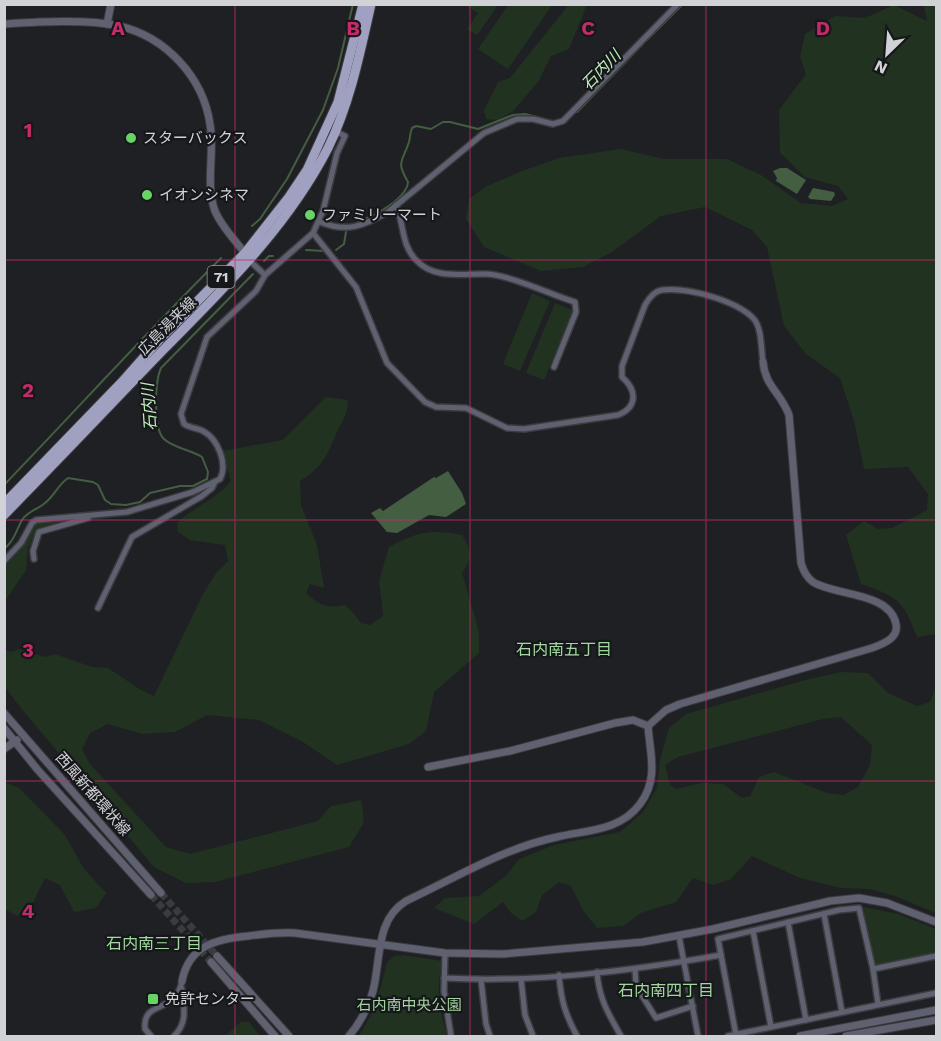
<svg xmlns="http://www.w3.org/2000/svg" width="941" height="1041" font-family="'Work Sans','Noto Sans JP',sans-serif">
<style>
.green{fill:#213220;fill-rule:evenodd}
.water{fill:#445e42}
.lines{fill:none;stroke-linecap:round;stroke-linejoin:round}
.stream{stroke:#445e42;stroke-width:2}
.tertiary-tunnel{stroke:#3a3b3f;stroke-width:7;stroke-dasharray:7 3.5;stroke-linecap:butt}
.minor-casing{stroke:#3b3c40;stroke-width:8}
.tertiary-casing{stroke:#3b3c40;stroke-width:9}
.primary-casing{stroke:#3b3c40;stroke-width:11}
.minor{stroke:#606170;stroke-width:5}
.tertiary{stroke:#606170;stroke-width:7}
.primary{stroke:#a0a1c1;stroke-width:9}
.grid{fill:none;stroke:#c42b67;stroke-width:1.5;stroke-opacity:0.55}
.poi-dot{fill:#68d465;stroke:#16171b;stroke-width:2}
.labels{text-anchor:middle;dominant-baseline:central;stroke-width:4.5;stroke-linejoin:round;paint-order:stroke}
.shield{fill:#16171b;stroke:#999a9d;stroke-width:1.5}
.shield-label{font-size:14px;font-weight:bold;fill:#d1d2d5}
.poi-label{font-size:15px;fill:#d1d2d5;stroke:#16171b;text-anchor:start}
.street-label{font-size:15px;fill:#d1d2d5;stroke:#16171b}
.park-label{font-size:15px;fill:#a4d2a1;stroke:#16171b}
.water-label{font-size:16px;font-style:italic;fill:#bfeebb;stroke:#16171b}
.neighbourhood-label{font-size:16px;fill:#a1d89d;stroke:#16171b}
.grid-label{font-size:20px;text-anchor:middle;font-weight:bold;fill:#c42b67;stroke:#16171b;stroke-width:4.5;stroke-linejoin:round;paint-order:stroke}
</style>
<rect width="100%" height="100%" fill="#1f2024"/>
<g class="green">
<path d="M 465,5 L 498,5 L 477,35 L 467,29 L 478,13 Z"/>
<path d="M 508,5 L 552,5 L 508,69 L 478,49 Z"/>
<path d="M 565,5 L 585,5 L 586,7 L 569,49 L 551,56 L 538,82 L 513,111 L 498,120 L 486,119 L 484,110 L 498,82 L 510,78 L 567,7 Z"/>
<path d="M 894,5 L 927,21 L 924,5 L 936,5 L 936,634 L 917,637 C 903,600 898,597 861,584 L 846,535 L 864,521 L 878,529 L 892,528 L 927,510 L 928,494 L 908,467 L 864,469 L 854,421 L 840,378 L 806,354 L 784,326 L 767,247 L 752,230 L 705,207 L 661,216 L 612,252 L 583,267 L 541,271 L 484,247 L 466,219 L 469,199 L 485,187 L 522,171 L 559,158 L 621,149 L 664,159 L 727,159 L 761,175 L 801,203 L 832,206 L 848,199 L 838,186 L 805,177 L 780,153 L 779,110 L 806,74 L 800,57 L 805,34 L 835,16 L 865,18 Z"/>
<path d="M 532,293 L 550,301 L 520,371 L 503,364 Z"/>
<path d="M 555,303 L 573,310 L 544,380 L 526,373 Z"/>
<path d="M 326,397 L 348,400 C 348,414 343,420 337,432 C 327,455 323,467 300,481 L 301,505 L 317,545 L 324,588 L 310,584 L 306,593 C 321,606 326,608 345,605 L 352,611 L 361,623 L 370,625 L 383,616 L 379,581 L 389,547 C 418,532 429,529 462,535 C 472,552 473,557 462,573 L 479,632 L 479,653 L 434,692 L 426,731 L 409,744 L 337,765 L 303,742 L 259,720 L 207,715 L 175,732 L 142,734 L 108,724 L 90,733 L 82,749 L 90,764 L 166,847 L 190,854 L 318,821 L 331,806 L 361,800 L 364,822 L 349,847 L 215,882 L 186,883 L 154,867 L 20,707 L 5,687 L 5,650 L 11,652 L 20,649 L 45,657 L 55,654 L 92,667 L 108,668 L 141,690 L 154,696 L 203,594 L 216,573 L 228,561 L 225,545 L 190,540 L 178,532 L 177,523 C 193,507 217,499 231,481 L 222,451 L 283,440 Z"/>
<path d="M 53,521 L 57,523 L 41,528 L 35,534 L 28,547 L 26,570 L 5,601 L 5,565 L 15,555 L 36,523 Z"/>
<path d="M 842,672 L 868,673 L 888,693 L 917,706 L 930,702 L 936,687 L 936,913 L 895,896 L 870,889 L 841,888 L 800,878 L 752,856 L 731,879 L 713,885 L 693,878 L 676,902 L 641,913 L 623,926 L 597,928 L 584,912 L 571,886 L 559,882 L 542,895 L 536,912 L 522,921 L 511,913 L 503,902 L 474,924 L 434,908 L 445,898 L 479,896 L 507,875 L 519,859 L 554,845 L 620,832 L 643,812 L 657,788 L 660,760 L 669,728 L 686,714 L 809,679 ZM 841,717 L 872,745 L 870,765 L 858,787 L 843,795 L 827,793 L 774,772 L 759,777 L 750,796 L 742,798 L 723,784 L 702,783 L 676,789 L 670,785 L 665,765 L 678,757 L 823,719 Z"/>
<path d="M 5,782 L 19,788 L 65,835 L 84,869 L 106,893 L 96,908 L 74,912 L 60,885 L 45,878 L 31,907 L 17,916 L 5,909 Z"/>
<path d="M 863,907 L 898,914 L 936,929 L 936,953 L 877,965 L 873,962 Z"/>
<path d="M 403,955 L 442,961 C 436,990 439,1009 447,1036 L 359,1036 L 376,1006 L 387,962 L 395,956 Z"/>
<path d="M 241,1022 L 249,1022 L 260,1036 L 225,1036 Z"/>
</g>
<g class="water">
<path d="M 780,168 L 787,168 L 806,180 L 797,194 L 776,181 L 777,178 L 773,171 Z"/>
<path d="M 813,188 L 834,192 L 835,195 L 831,201 L 810,199 L 808,197 Z"/>
<path d="M 448,471 L 462,493 L 466,504 L 446,517 L 429,515 L 397,533 L 387,532 L 371,513 L 380,508 L 383,511 L 434,477 L 436,478 Z"/>
</g>
<g class="lines">
<g class="stream">
<path d="M 647,40 L 683,4"/>
<path d="M 577,112 L 643,44"/>
<path d="M 358,221 C 373,218 407,198 408,182 C 396,161 402,163 409,142 C 410,138 410,133 412,128 L 416,126 L 431,129 L 443,122 L 450,122 L 478,129 L 513,115 L 525,114 L 549,120"/>
<path d="M 252,226 L 260,219 L 287,179 L 323,110 L 338,68 L 353,4"/>
<path d="M 306,250 L 324,251"/>
<path d="M 336,250 L 344,244 L 346,232"/>
<path d="M 264,261 L 269,256 L 273,256"/>
<path d="M 4,485 C 77,409 147,332 221,258"/>
<path d="M 4,549 C 14,541 16,531 22,520 C 28,511 37,510 45,503 C 54,496 58,485 68,478 L 93,482 L 98,485 L 105,500 L 111,504 L 126,505 L 140,502 L 150,493 L 180,486 L 193,486 L 207,479 L 208,472 L 202,457 C 192,450 173,448 164,439 C 153,429 155,381 161,368 L 253,274"/>
</g>
<g class="tertiary-tunnel">
<path d="M 161,893 L 217,956"/>
<path d="M 151,895 L 211,962"/>
</g>
<g class="minor-casing">
<g id="minor">
<path d="M 396,205 C 404,223 401,246 417,261 C 435,280 464,273 487,274 C 513,276 549,294 575,302 L 576,312 L 554,367"/>
<path d="M 320,222 C 347,233 363,226 388,212 L 484,133 L 517,119 L 533,119 L 553,124 L 563,121 L 678,4"/>
<path d="M 313,233 L 356,287 L 387,363 L 425,402 L 436,407 L 466,408 L 507,428 L 524,429 L 618,415 C 638,407 637,390 622,377 L 622,366 L 645,305 C 649,298 654,291 662,290 C 687,287 735,300 753,318 C 762,327 761,349 763,362"/>
<path d="M 250,261 L 265,275"/>
<path d="M 34,559 L 33,551 L 39,532 L 88,518"/>
<path d="M 4,561 L 21,543 L 32,523 L 36,520 L 127,512 L 193,492 L 220,479 C 228,464 218,439 203,431 C 197,428 190,428 184,424 L 181,414 L 207,337 L 256,291 L 265,275 L 313,233 L 323,211 L 337,153 L 345,136 L 335,131"/>
<path d="M 98,608 L 132,537 L 202,496 L 212,488 L 215,482"/>
<path d="M 824,914 L 842,1012"/>
<path d="M 788,922 L 806,1020"/>
<path d="M 753,931 L 771,1027"/>
<path d="M 679,936 L 698,1036"/>
<path d="M 445,953 L 444,991 L 451,1036"/>
<path d="M 635,969 L 636,986 L 656,1018 L 693,1006"/>
<path d="M 873,969 L 936,956"/>
<path d="M 597,972 C 599,999 608,1013 621,1036"/>
<path d="M 559,975 C 561,1000 565,1014 577,1036"/>
<path d="M 444,978 C 536,983 630,971 721,955"/>
<path d="M 521,979 L 525,1015 L 533,1036"/>
<path d="M 481,980 L 486,1024 L 490,1036"/>
<path d="M 736,1035 L 718,939 L 839,910 L 859,908 L 873,969 L 878,1004"/>
<path d="M 151,1036 L 145,1029 C 142,999 176,1015 182,981"/>
<path d="M 174,1036 C 188,1023 184,1007 182,989"/>
<path d="M 728,1036 L 936,993"/>
</g>
</g>
<g class="tertiary-casing">
<g id="tertiary">
<path d="M 4,24 C 38,22 86,19 119,26 C 166,37 203,77 210,124 C 215,152 205,184 215,211 C 222,228 237,242 247,256"/>
<path d="M 107,24 L 111,4"/>
<path d="M 4,713 L 161,893"/>
<path d="M 648,726 L 666,710 L 680,704 L 872,648 C 883,644 899,638 896,624 C 890,592 835,596 813,582 C 806,577 803,570 801,563 L 789,415 C 781,393 765,386 763,362"/>
<path d="M 4,728 L 37,769 L 151,895"/>
<path d="M 4,749 L 17,740"/>
<path d="M 428,767 L 510,751 L 615,723 L 633,720 L 648,726"/>
<path d="M 217,956 L 289,1036"/>
<path d="M 211,962 L 275,1036"/>
<path d="M 182,981 C 189,945 217,939 248,936 C 264,934 279,932 295,933 L 445,953 L 503,954 L 643,942 L 713,929 L 830,901 L 859,898 L 887,903 L 936,922"/>
<path d="M 349,1036 C 360,1023 368,1008 373,991 C 381,960 375,920 406,901 C 455,878 504,848 557,837 C 587,830 620,831 640,804 C 659,779 650,754 648,726"/>
<path d="M 800,1036 L 936,1010"/>
<path d="M 846,1036 L 936,1020"/>
</g>
</g>
<g class="primary-casing">
<g id="primary">
<path d="M 4,504 L 122,382 L 160,339 L 245,253 L 289,197 L 307,170 L 338,102 L 363,4"/>
<path d="M 4,515 C 58,460 111,404 165,348 C 226,286 288,226 328,148 C 350,103 360,53 371,4"/>
</g>
</g>
<use href="#minor" class="minor"/>
<use href="#tertiary" class="tertiary"/>
<use href="#primary" class="primary"/>
</g>
<path class="grid" d="M 235,4 L 235,1036M 470,4 L 470,1036M 706,4 L 706,1036M 4,260 L 936,260M 4,520 L 936,520M 4,781 L 936,781"/>
<g class="poi-dot">
<circle cx="131" cy="138" r="6"/>
<circle cx="147" cy="195" r="6"/>
<circle cx="310" cy="215" r="6"/>
<rect x="147" y="993" width="12" height="12" rx="3"/>
</g>
<g class="labels">
<rect class="shield" x="207.5" y="266" width="27" height="22" rx="4.5"/>
<g class="shield-label">
<text x="221" y="277">71</text>
</g>
<g class="poi-label">
<text x="143" y="138">スターバックス</text>
<text x="159" y="195">イオンシネマ</text>
<text x="322" y="215">ファミリーマート</text>
<text x="165" y="999">免許センター</text>
</g>
<g class="street-label">
<text transform="translate(167 326) rotate(-45)">広島湯来線</text>
<text transform="translate(93 794) rotate(49)">西風新都環状線</text>
</g>
<g class="park-label">
<text x="409" y="1005">石内南中央公園</text>
</g>
<g class="water-label">
<text transform="translate(601 70) rotate(-46)">石内川</text>
<text transform="translate(149 407) rotate(-94)">石内川</text>
</g>
<g class="neighbourhood-label">
<text x="564" y="649">石内南五丁目</text>
<text x="154" y="943">石内南三丁目</text>
<text x="666" y="990">石内南四丁目</text>
</g>
</g>
<g class="grid-label">
<text x="118" y="35">A</text>
<text x="353" y="35">B</text>
<text x="588" y="35">C</text>
<text x="823" y="35">D</text>
<text x="28" y="137">1</text>
<text x="28" y="397">2</text>
<text x="28" y="657">3</text>
<text x="28" y="918">4</text>
</g>
<rect width="941" height="1041" fill="none" stroke="#d1d2d5" stroke-width="12"/>
<g transform="translate(887 54) rotate(205)" stroke="#16171b" stroke-width="4.5" paint-order="stroke">
<path d="M0-4.5L10 22L0 15L-10 22Z" fill="#d1d2d5"/>
<text y="-9" font-size="16" font-weight="bold" text-anchor="middle" fill="#d1d2d5">N</text>
</g>
</svg>
